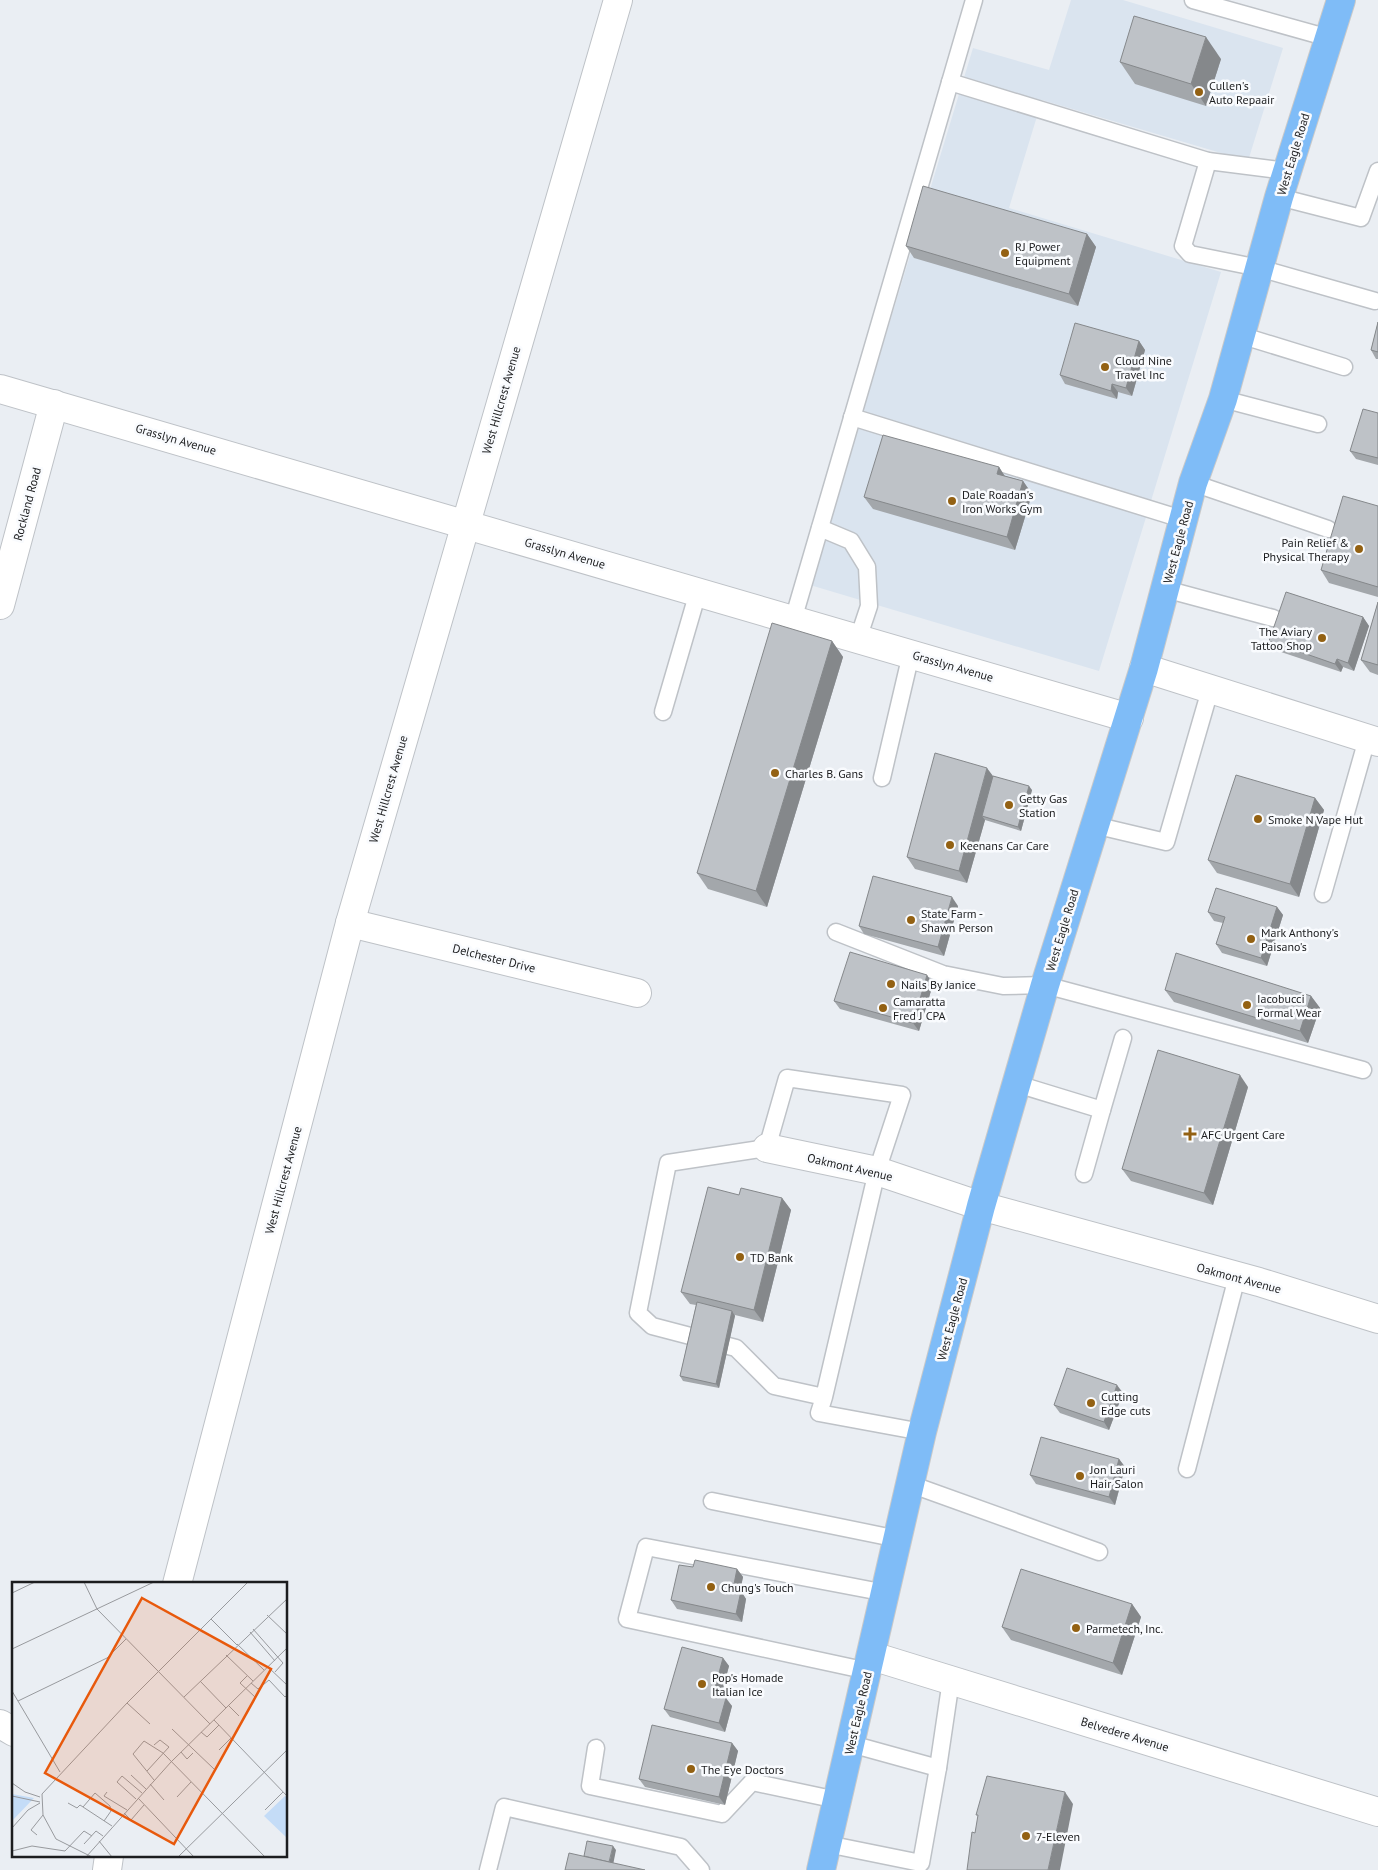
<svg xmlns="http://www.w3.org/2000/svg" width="1378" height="1870" font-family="'PT Sans',sans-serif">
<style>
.built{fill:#dae4ef}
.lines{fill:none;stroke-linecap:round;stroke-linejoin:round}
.lane-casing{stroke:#bec2c7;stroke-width:19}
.street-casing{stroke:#bec2c7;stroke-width:30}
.primary-casing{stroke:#c9c9c9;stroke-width:30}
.lane{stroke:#fff;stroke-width:16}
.street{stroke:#fff;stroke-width:28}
.primary{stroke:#7fbcf7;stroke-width:28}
.wall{fill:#a3a7ab}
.shaded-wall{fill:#85888b}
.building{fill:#bec2c7;stroke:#85888b}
.poi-dot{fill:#936113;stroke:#f9fbfe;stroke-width:2}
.labels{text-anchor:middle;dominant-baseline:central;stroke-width:5;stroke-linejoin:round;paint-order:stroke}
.poi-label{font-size:12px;fill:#1c1d1f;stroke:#f9fbfe;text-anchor:start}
.street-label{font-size:12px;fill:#1c1d1f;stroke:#f9fbfe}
.inset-road{fill:none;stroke:#989a9e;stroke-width:1}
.view{fill:#e8590c;fill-opacity:0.15;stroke:#e8590c;stroke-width:2.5}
.inset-edge{fill:none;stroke:#1c1d1f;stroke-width:2.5}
</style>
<rect width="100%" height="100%" fill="#eaeef3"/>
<path class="built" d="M 1071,0 L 1123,0 L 1283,48 L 1248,161 L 1042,100 L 1009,208 L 1221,272 L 1099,671 L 810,585 L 973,48 L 1049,70 Z"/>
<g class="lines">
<g class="lane-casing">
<g id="lane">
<path d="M 1193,0 L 1329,38"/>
<path d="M 950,82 L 1208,161 L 1287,171"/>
<path d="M 1208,161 L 1183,246 L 1190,254 L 1259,268 L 1375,301"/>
<path d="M 1279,197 L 1361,218 L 1378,171"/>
<path d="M 1240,335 L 1344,367"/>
<path d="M 1223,399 L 1318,424"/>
<path d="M 852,417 L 1185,520"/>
<path d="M 1193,483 L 1328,529"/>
<path d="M 820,528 L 851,541 L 867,567 L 869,606 L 858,639"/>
<path d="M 1165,589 L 1273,618"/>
<path d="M 793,620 L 974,0"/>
<path d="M 663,712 L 698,592"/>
<path d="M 882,778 L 911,654"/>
<path d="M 1094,825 L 1166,842 L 1210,690"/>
<path d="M 1323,894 L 1367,739"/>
<path d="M 836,932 L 943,974 L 1003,986 L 1045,985 L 1363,1070"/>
<path d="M 1017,1084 L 1102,1110 L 1123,1038"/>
<path d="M 1084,1174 L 1102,1110"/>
<path d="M 824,1397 L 774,1386 L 736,1348 L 652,1326 L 638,1313 L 668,1163 L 767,1148 L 787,1078 L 902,1095 L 877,1171 L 824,1397 L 819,1413 L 922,1432"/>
<path d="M 1187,1469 L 1237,1277"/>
<path d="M 910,1484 L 1099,1552"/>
<path d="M 712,1501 L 898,1539"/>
<path d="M 868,1671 L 627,1619 L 646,1547 L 886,1593"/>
<path d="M 851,1744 L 938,1768"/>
<path d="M 596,1748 L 590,1786 L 722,1814 L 752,1782 L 837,1800"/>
<path d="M 827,1844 L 921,1863 L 938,1768 L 951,1680"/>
<path d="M 488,1870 L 504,1807 L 681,1847 L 701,1870"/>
</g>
</g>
<g class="street-casing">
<g id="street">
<path d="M 0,389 L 1129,718"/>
<path d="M 0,605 L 54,404"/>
<path d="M 1144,668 L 1378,742"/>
<path d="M 350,923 L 637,993"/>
<path d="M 767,1148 L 877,1171 L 981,1206 L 1259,1282 L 1378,1319"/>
<path d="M 177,1584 L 350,923 L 618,0"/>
<path d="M 872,1656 L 1378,1812"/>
<path d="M 0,1724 L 14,1732"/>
<path d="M 107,1870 L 109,1856"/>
</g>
</g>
<g class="primary-casing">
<path id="primary" d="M 821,1870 L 922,1432 L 981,1206 L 1045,985 L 1144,668 L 1193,483 L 1223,399 L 1279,197 L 1341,0"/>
</g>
<use href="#lane" class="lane"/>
<use href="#street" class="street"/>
<use href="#primary" class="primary"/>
</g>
<g class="wall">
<path d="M 1221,59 L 1206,106 L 1135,84 L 1120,62 Z"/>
<path d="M 1087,234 L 1096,247 L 1078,306 L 914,258 L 906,246 Z"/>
<path d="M 1378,322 L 1378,359 L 1376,359 L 1371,350 Z"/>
<path d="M 1139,341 L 1145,350 L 1132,396 L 1118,392 L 1117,399 L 1065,384 L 1060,375 Z"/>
<path d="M 1378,413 L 1378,465 L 1356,459 L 1350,451 Z"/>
<path d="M 999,467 L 1005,476 L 1023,481 L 1032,494 L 1015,550 L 873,509 L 864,497 Z"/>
<path d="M 1378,506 L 1378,597 L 1329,583 L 1321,570 Z"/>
<path d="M 1378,602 L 1378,675 L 1370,672 L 1361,660 Z"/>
<path d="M 1363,617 L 1369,626 L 1354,671 L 1343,667 L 1341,672 L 1275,650 L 1269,641 Z"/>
<path d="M 832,641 L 843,657 L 767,907 L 708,889 L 697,873 Z"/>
<path d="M 993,776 L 1032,790 L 1021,831 L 985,820 L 967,883 L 915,869 L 907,857 Z"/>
<path d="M 1315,798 L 1324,810 L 1299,897 L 1217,873 L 1208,860 Z"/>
<path d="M 958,906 L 944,956 L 864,934 L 859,926 Z"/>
<path d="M 1277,907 L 1283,915 L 1267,966 L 1222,953 L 1216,944 L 1223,923 L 1214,921 L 1208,912 Z"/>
<path d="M 933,984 L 919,1031 L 840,1009 L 834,1001 Z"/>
<path d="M 1165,990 L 1311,996 L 1320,1008 L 1308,1043 L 1174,1002 Z"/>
<path d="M 1248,1087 L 1213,1205 L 1131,1181 L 1122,1169 Z"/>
<path d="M 739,1195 L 782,1198 L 791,1210 L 763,1322 L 735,1315 L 719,1388 L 683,1381 L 680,1376 L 696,1305 L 690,1304 L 681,1292 Z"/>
<path d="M 1123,1393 L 1109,1430 L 1060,1413 L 1054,1405 Z"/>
<path d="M 1119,1459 L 1125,1467 L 1115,1505 L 1036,1484 L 1030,1475 Z"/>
<path d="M 693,1567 L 737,1569 L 743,1577 L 740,1590 L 746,1599 L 742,1622 L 677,1609 L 671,1600 Z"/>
<path d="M 1132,1604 L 1141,1617 L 1122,1675 L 1011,1640 L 1002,1627 Z"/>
<path d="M 723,1658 L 729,1666 L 721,1696 L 732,1706 L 725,1732 L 670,1717 L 664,1709 Z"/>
<path d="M 732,1743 L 738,1751 L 725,1805 L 645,1787 L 639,1779 Z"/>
</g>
<g class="shaded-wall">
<path d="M 1206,37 L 1221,59 L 1206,106 L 1191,84 Z"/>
<path d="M 1087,234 L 1096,247 L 1078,306 L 1069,294 Z"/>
<path d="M 1139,341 L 1145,350 L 1132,396 L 1126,388 Z"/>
<path d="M 1112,384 L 1118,392 L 1117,399 L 1111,391 Z"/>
<path d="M 999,467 L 1007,480 L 997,474 Z"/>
<path d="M 1023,481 L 1032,494 L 1015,550 L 1007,537 Z"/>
<path d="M 1363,617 L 1369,626 L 1354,671 L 1348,663 Z"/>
<path d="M 832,641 L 843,657 L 767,907 L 756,891 Z"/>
<path d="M 1337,659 L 1343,667 L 1341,672 L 1335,664 Z"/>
<path d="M 987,768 L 996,780 L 982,816 L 985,820 L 967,883 L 959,871 Z"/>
<path d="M 1029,786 L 1032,790 L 1021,831 L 1018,827 Z"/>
<path d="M 1315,798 L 1324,810 L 1299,897 L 1290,884 Z"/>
<path d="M 952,897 L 958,906 L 944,956 L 938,947 Z"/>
<path d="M 1277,907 L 1283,915 L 1267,966 L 1261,958 Z"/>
<path d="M 927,975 L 933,984 L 919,1031 L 913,1023 Z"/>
<path d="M 1311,996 L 1320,1008 L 1308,1043 L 1300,1031 Z"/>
<path d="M 1240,1075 L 1248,1087 L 1213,1205 L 1204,1193 Z"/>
<path d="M 782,1198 L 791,1210 L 763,1322 L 754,1310 Z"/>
<path d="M 732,1311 L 735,1316 L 719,1388 L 716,1384 Z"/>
<path d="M 1117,1385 L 1123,1393 L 1109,1430 L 1104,1422 Z"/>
<path d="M 1119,1459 L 1125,1467 L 1115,1505 L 1109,1497 Z"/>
<path d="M 737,1569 L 743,1577 L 739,1597 L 733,1589 Z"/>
<path d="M 741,1591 L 746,1599 L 742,1622 L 736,1614 Z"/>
<path d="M 1132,1604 L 1141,1617 L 1122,1675 L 1113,1663 Z"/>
<path d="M 723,1658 L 729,1666 L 719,1703 L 713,1695 Z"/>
<path d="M 726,1698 L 732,1706 L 725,1732 L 719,1723 Z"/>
<path d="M 732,1743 L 738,1751 L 725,1805 L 719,1797 Z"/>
<path d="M 1065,1792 L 1073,1804 L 1060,1870 L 1048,1870 Z"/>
<path d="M 613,1846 L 616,1850 L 612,1870 L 608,1868 Z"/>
</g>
<g class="building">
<path d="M 1134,16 L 1206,37 L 1191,84 L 1120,62 Z"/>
<path d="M 923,186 L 1087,234 L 1069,294 L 906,246 Z"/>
<path d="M 1378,322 L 1378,352 L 1371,350 Z"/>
<path d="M 1075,323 L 1139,341 L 1126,388 L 1112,384 L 1111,391 L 1060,375 Z"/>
<path d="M 1363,409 L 1378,413 L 1378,458 L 1350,451 Z"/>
<path d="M 883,435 L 999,467 L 997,474 L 1023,481 L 1007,537 L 864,497 Z"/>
<path d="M 1343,496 L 1378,506 L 1378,587 L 1321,570 Z"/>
<path d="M 1286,592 L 1363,617 L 1348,663 L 1337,659 L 1335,664 L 1269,641 Z"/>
<path d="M 1378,602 L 1378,665 L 1361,660 Z"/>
<path d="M 772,623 L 832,641 L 756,891 L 697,873 Z"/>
<path d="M 935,753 L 987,768 L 959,871 L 907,857 Z"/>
<path d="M 1236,775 L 1315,798 L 1290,884 L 1208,860 Z"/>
<path d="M 993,776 L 1029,786 L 1018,827 L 982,816 Z"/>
<path d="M 873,876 L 952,897 L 938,947 L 859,926 Z"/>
<path d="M 1216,888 L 1277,907 L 1261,958 L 1216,944 L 1225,917 L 1208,912 Z"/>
<path d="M 850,952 L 927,975 L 913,1023 L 834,1001 Z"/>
<path d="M 1176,953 L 1311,996 L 1300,1031 L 1165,990 Z"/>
<path d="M 1158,1050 L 1240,1075 L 1204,1193 L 1122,1169 Z"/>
<path d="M 708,1187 L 739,1195 L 741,1188 L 782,1198 L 754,1310 L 681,1292 Z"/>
<path d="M 697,1302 L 732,1311 L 716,1384 L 680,1376 Z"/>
<path d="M 1067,1368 L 1117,1385 L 1104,1422 L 1054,1405 Z"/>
<path d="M 1041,1437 L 1119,1459 L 1109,1497 L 1030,1475 Z"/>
<path d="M 695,1560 L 737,1569 L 733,1589 L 741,1591 L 736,1614 L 671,1600 L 679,1565 L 693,1567 Z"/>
<path d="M 1021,1569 L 1132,1604 L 1113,1663 L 1002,1627 Z"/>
<path d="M 682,1647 L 723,1658 L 713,1695 L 726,1698 L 719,1723 L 664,1709 Z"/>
<path d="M 652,1725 L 732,1743 L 719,1797 L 639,1779 Z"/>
<path d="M 987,1776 L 1065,1792 L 1048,1870 L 967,1870 L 972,1832 L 975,1833 L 978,1815 L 976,1815 Z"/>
<path d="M 587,1841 L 613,1846 L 609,1862 L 584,1856 Z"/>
<path d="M 569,1853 L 645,1870 L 565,1870 Z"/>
</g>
<g class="poi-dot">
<circle cx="1199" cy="92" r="5"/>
<circle cx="1005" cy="253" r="5"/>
<circle cx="1105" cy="367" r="5"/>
<circle cx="952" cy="501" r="5"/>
<circle cx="1359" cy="549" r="5"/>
<circle cx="1322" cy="638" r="5"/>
<circle cx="775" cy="773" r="5"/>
<circle cx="1009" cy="805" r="5"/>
<circle cx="1258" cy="819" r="5"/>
<circle cx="950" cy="845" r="5"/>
<circle cx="911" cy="920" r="5"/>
<circle cx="1251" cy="939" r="5"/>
<circle cx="891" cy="984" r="5"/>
<circle cx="1247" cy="1005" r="5"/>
<circle cx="883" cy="1008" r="5"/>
<path d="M1187.5 1126.5h5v5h5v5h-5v5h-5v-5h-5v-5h5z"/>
<circle cx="740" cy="1257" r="5"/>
<circle cx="1091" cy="1403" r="5"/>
<circle cx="1080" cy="1476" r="5"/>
<circle cx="711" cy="1587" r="5"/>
<circle cx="1076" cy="1628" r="5"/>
<circle cx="702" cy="1684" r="5"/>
<circle cx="691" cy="1769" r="5"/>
<circle cx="1026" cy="1836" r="5"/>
</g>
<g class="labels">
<g class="poi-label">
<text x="1209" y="85">Cullen's<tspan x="1209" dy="14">Auto Repaair</tspan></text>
<text x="1015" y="246">RJ Power<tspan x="1015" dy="14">Equipment</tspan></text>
<text x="1115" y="360">Cloud Nine<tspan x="1115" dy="14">Travel Inc</tspan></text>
<text x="962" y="494">Dale Roadan's<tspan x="962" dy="14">Iron Works Gym</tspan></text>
<text x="1349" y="542" text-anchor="end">Pain Relief &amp;<tspan x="1349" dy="14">Physical Therapy</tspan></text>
<text x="1312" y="631" text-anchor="end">The Aviary<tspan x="1312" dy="14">Tattoo Shop</tspan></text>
<text x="785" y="773">Charles B. Gans</text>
<text x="1019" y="798">Getty Gas<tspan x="1019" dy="14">Station</tspan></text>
<text x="1268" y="819">Smoke N Vape Hut</text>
<text x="960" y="845">Keenans Car Care</text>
<text x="921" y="913">State Farm -<tspan x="921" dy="14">Shawn Person</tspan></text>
<text x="1261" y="932">Mark Anthony's<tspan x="1261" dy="14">Paisano's</tspan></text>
<text x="901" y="984">Nails By Janice</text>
<text x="1257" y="998">Iacobucci<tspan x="1257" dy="14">Formal Wear</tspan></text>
<text x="893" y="1001">Camaratta<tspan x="893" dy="14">Fred J CPA</tspan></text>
<text x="1201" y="1134">AFC Urgent Care</text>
<text x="750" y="1257">TD Bank</text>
<text x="1101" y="1396">Cutting<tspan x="1101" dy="14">Edge cuts</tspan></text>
<text x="1090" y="1469">Jon Lauri<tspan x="1090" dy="14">Hair Salon</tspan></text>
<text x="721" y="1587">Chung's Touch</text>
<text x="1086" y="1628">Parmetech, Inc.</text>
<text x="712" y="1677">Pop's Homade<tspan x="712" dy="14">Italian Ice</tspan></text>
<text x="701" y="1769">The Eye Doctors</text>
<text x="1036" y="1836">7-Eleven</text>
</g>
<g class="street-label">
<text transform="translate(1293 154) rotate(-73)">West Eagle Road</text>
<text transform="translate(501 400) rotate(-74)">West Hillcrest Avenue</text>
<text transform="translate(176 439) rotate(16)">Grasslyn Avenue</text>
<text transform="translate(27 504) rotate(-75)">Rockland Road</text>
<text transform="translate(1178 542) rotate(-75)">West Eagle Road</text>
<text transform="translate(565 553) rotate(16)">Grasslyn Avenue</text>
<text transform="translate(953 666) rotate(16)">Grasslyn Avenue</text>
<text transform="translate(388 789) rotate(-74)">West Hillcrest Avenue</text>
<text transform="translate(1062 930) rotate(-73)">West Eagle Road</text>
<text transform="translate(494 958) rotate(14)">Delchester Drive</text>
<text transform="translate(850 1167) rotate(13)">Oakmont Avenue</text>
<text transform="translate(283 1180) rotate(-75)">West Hillcrest Avenue</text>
<text transform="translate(1239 1278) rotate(15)">Oakmont Avenue</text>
<text transform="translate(952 1319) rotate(-75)">West Eagle Road</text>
<text transform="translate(858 1713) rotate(-77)">West Eagle Road</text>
<text transform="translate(1125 1734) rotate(17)">Belvedere Avenue</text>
</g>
</g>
<g transform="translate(12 1582)">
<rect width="275" height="275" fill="#eaeef3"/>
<path d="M 0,212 L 22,216 L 0,239 ZM 273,214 L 275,216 L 275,256 L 252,234 Z" fill="#c4dcf7"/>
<path class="inset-road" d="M 72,0 L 85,27 L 198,142M 0,11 L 23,0M 255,33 L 275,52M 199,37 L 225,63M 241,47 L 271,81 L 263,90M 238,50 L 263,79M 225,62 L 252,88M 0,67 L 142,0M 214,73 L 241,99M 256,85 L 275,103M 235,94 L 228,101 L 243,115M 188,99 L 214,126M 239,101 L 246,107 L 257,98 L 273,115 L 275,113M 0,109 L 48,190M 172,115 L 275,17M 6,119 L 95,76 L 114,57M 115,121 L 138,142M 216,123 L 227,134M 202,138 L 275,214M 160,147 L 202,187M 189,150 L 195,155 L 207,143M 207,168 L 219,156M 169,170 L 175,177 L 181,171M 135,189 L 157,165 L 148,158 L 142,163M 119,193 L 134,207M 142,198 L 121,172 L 132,159 L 151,171 L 253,275M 0,201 L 13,210 L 28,215M 138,202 L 152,218M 95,210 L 92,214 L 115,228M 0,214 L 28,220M 165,215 L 179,200M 126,216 L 182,275M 124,217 L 105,200 L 110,194 L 130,211M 56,221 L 65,226 L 68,223 L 100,244M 71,225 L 83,211 L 98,224 L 99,229 L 92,239M 253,228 L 271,210M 112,231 L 119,238 L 132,223M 0,246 L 16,228 L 28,221M 25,253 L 19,248 L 31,233M 87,259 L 100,275M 72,262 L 84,249 L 91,254M 0,269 L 20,264 L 53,269 L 72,249 L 80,254M 74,275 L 159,180 L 275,66M 80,275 L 44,257 L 31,233 L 30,212 L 115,121 L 236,0M 166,275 L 275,168"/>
<path class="view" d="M 130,16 L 259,87 L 162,262 L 33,191 Z"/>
<rect width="275" height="275" class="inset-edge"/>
</g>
</svg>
